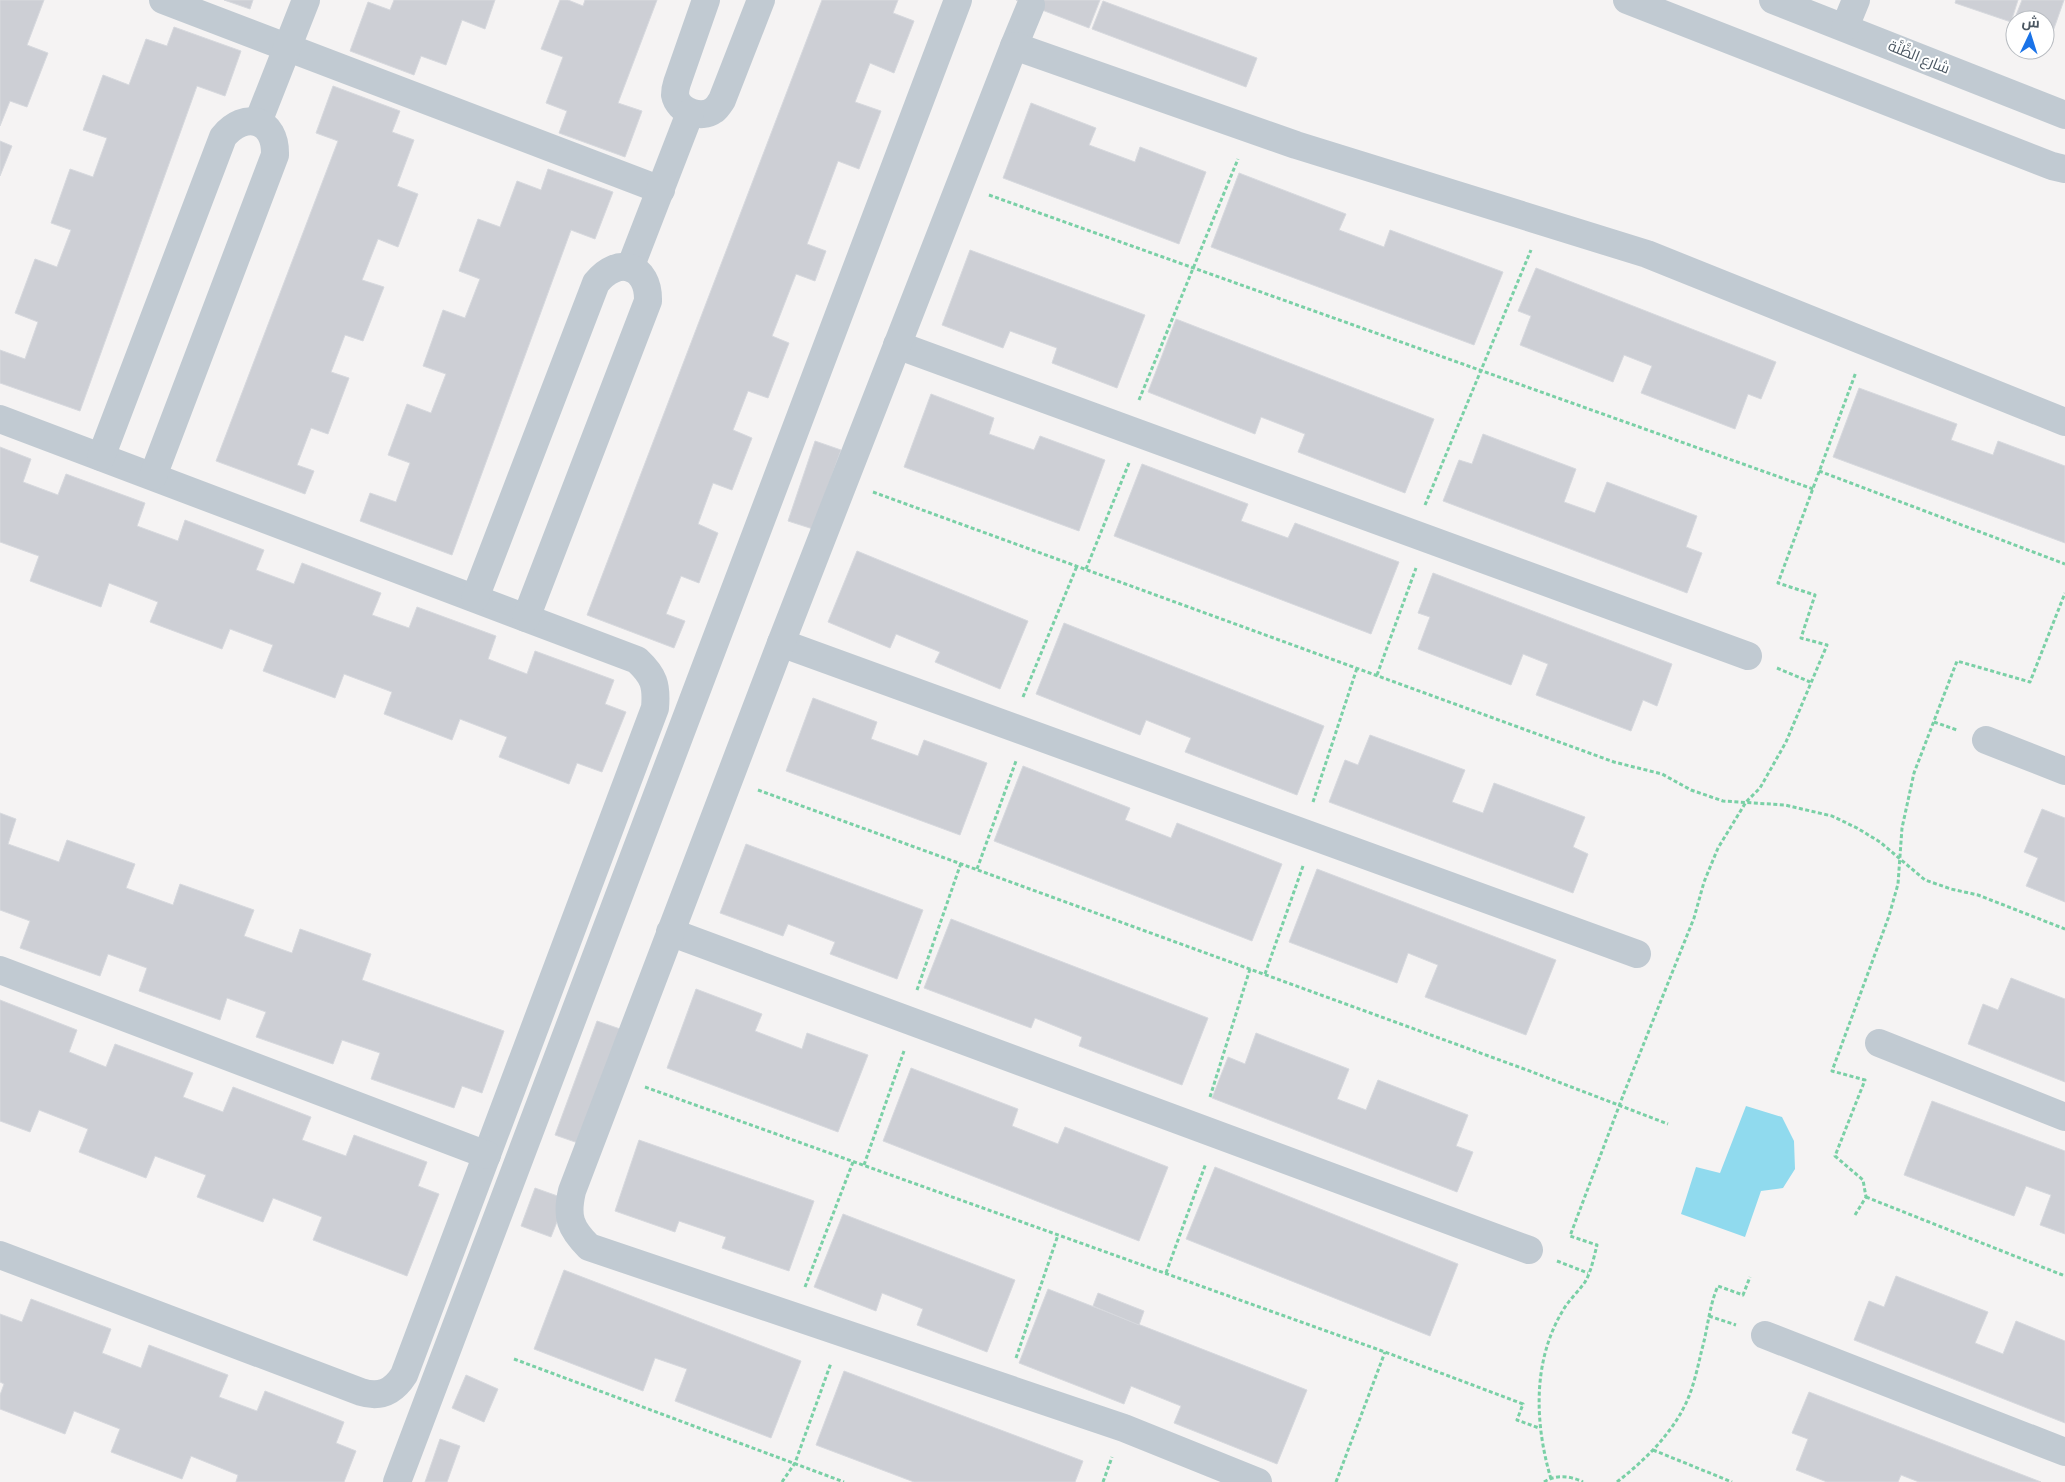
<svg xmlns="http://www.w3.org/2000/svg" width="2065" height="1482" font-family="Signika,Cairo,sans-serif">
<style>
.water{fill:#90daee}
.building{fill:#cdcfd5;stroke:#d7d9de}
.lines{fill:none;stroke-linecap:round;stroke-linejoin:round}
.path{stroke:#7ad0a6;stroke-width:3;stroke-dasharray:4 2.5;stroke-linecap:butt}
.minor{stroke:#c1cad2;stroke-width:28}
.labels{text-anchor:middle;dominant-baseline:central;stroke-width:4;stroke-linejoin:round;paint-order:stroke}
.street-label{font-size:15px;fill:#4a5661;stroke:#fff}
</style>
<rect width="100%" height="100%" fill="#f5f3f3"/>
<path class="water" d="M 1746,1106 L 1782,1117 L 1794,1141 L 1795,1169 L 1783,1188 L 1761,1191 L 1745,1237 L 1681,1214 L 1696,1167 L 1720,1173 Z"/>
<g class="building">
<path d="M 0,0 L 44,0 L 27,45 L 48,53 L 27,107 L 10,101 L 0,126 Z"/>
<path d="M 224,0 L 253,0 L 250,9 Z"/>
<path d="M 394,0 L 495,0 L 485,29 L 462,20 L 446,65 L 421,56 L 414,75 L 350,51 L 368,2 L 390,10 Z"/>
<path d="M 560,0 L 568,0 L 583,6 L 585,0 L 657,0 L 618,103 L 642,111 L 625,157 L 559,133 L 567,111 L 546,103 L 563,57 L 541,49 Z"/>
<path d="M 822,0 L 898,0 L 893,13 L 914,21 L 894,73 L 870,63 L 855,102 L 881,111 L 859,169 L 838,161 L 807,244 L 826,251 L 815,281 L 796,274 L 772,336 L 789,343 L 768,398 L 748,391 L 733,430 L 752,438 L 732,490 L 713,483 L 698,524 L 718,533 L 699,583 L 681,576 L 666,614 L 685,621 L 674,648 L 587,615 Z"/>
<path d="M 1016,0 L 1100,0 L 1089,28 Z"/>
<path d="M 1956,0 L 2018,0 L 2011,22 L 1955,3 Z"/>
<path d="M 2022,0 L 2064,0 L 2051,37 L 2045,35 L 2045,20 L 2015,20 L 2015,24 L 2013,23 Z"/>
<path d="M 1103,1 L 1257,58 L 1246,87 L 1092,29 Z"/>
<path d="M 174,27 L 241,51 L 225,96 L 197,86 L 80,411 L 0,383 L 0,350 L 25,359 L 38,322 L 15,313 L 35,259 L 57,267 L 71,230 L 51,223 L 70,169 L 93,177 L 107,138 L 83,130 L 103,75 L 129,85 L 146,39 L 167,46 Z"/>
<path d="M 333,86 L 400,111 L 392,132 L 414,140 L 397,186 L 418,194 L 398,247 L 378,239 L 362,280 L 384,287 L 363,341 L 345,335 L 331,372 L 349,378 L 328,434 L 311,428 L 297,465 L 314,471 L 305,494 L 216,461 L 338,141 L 316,133 Z"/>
<path d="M 1031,103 L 1096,128 L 1089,145 L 1135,162 L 1140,147 L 1206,172 L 1179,244 L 1003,178 Z"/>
<path d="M 0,141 L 12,146 L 0,176 Z"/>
<path d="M 548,169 L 613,192 L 595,239 L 571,230 L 452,555 L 360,521 L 370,493 L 396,502 L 410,463 L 388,455 L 407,404 L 431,413 L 446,374 L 423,366 L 443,310 L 465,318 L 480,279 L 459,271 L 478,219 L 500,227 L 517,181 L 541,190 Z"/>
<path d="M 1239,173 L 1346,214 L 1339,230 L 1384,247 L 1390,230 L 1503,272 L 1474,345 L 1211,247 Z"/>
<path d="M 970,250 L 1145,315 L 1117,388 L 1052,363 L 1057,348 L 1010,331 L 1003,348 L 942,325 Z"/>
<path d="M 1536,268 L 1776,362 L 1761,399 L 1748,394 L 1735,429 L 1641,393 L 1652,366 L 1624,355 L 1613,382 L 1520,345 L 1531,316 L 1518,311 Z"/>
<path d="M 1176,319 L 1434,419 L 1405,493 L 1298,452 L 1305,434 L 1261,417 L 1255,434 L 1148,392 Z"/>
<path d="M 1859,388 L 1957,424 L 1951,440 L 1993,455 L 1998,441 L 2065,466 L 2065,543 L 1833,457 Z"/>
<path d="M 931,394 L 994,418 L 989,434 L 1034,450 L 1040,436 L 1105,460 L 1079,531 L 904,467 Z"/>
<path d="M 1483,434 L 1576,469 L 1564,502 L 1595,513 L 1607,482 L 1697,516 L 1686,547 L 1702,553 L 1687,593 L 1443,501 L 1459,460 L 1472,464 Z"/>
<path d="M 815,441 L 841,450 L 813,529 L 788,521 Z"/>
<path d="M 0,447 L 31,459 L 23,482 L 58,495 L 66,474 L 145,503 L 137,526 L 178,541 L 185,520 L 264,550 L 256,570 L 294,584 L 302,563 L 381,593 L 372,615 L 409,628 L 417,607 L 496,636 L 488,659 L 527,674 L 535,651 L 614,680 L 605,704 L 626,712 L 602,772 L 577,763 L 569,784 L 499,757 L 507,737 L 460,719 L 452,740 L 384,714 L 392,692 L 344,674 L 335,698 L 263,671 L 273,645 L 230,629 L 222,649 L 150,622 L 158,602 L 109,583 L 101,607 L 30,581 L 39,556 L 0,542 Z"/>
<path d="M 1142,464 L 1248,504 L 1241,521 L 1288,538 L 1295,523 L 1399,562 L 1371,634 L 1114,536 Z"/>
<path d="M 857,551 L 1028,621 L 1000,689 L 935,662 L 940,652 L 896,634 L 890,648 L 828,622 Z"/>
<path d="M 1433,573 L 1672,664 L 1657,706 L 1643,700 L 1631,731 L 1536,695 L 1548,664 L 1523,654 L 1511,685 L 1418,649 L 1430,617 L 1418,613 Z"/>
<path d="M 1064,623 L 1324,726 L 1297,795 L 1185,752 L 1191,738 L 1146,720 L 1140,735 L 1036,694 Z"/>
<path d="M 813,698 L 877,722 L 871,739 L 918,756 L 924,740 L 987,763 L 960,835 L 786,771 Z"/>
<path d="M 1370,735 L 1465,770 L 1452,802 L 1483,813 L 1494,783 L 1585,817 L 1573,847 L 1588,854 L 1573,893 L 1329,802 L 1345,760 L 1358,765 Z"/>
<path d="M 1023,766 L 1130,808 L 1125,820 L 1171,838 L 1177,823 L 1282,864 L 1252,941 L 994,841 Z"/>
<path d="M 2042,809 L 2065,818 L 2065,902 L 2026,886 L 2038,858 L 2024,852 Z"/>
<path d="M 0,813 L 16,819 L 8,844 L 59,862 L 67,840 L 135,864 L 126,888 L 173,905 L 180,884 L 254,910 L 244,936 L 292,953 L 300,929 L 371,954 L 362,980 L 504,1031 L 482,1093 L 462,1086 L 454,1108 L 371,1079 L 380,1053 L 342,1040 L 333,1064 L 256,1037 L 266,1012 L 227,998 L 220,1020 L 139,991 L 147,968 L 108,954 L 100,976 L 20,948 L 30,921 L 0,910 Z"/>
<path d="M 746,844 L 923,910 L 897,979 L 830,954 L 835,942 L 788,924 L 783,936 L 720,913 Z"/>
<path d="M 1317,869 L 1556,960 L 1526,1035 L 1425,997 L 1438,965 L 1408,953 L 1397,983 L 1289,942 Z"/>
<path d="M 951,919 L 1208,1018 L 1182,1085 L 1079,1046 L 1082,1037 L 1035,1018 L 1031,1028 L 924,988 Z"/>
<path d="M 2011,978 L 2065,999 L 2065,1082 L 1968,1044 L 1983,1004 L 1998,1010 Z"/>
<path d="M 696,989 L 762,1014 L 755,1031 L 802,1049 L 807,1033 L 868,1055 L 838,1132 L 667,1068 Z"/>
<path d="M 0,1000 L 77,1030 L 69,1052 L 106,1067 L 115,1044 L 193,1073 L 183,1097 L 223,1112 L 233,1087 L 311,1117 L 302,1140 L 346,1156 L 354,1135 L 427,1162 L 418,1186 L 439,1194 L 407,1276 L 313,1240 L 322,1217 L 273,1198 L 263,1222 L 197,1197 L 206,1175 L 155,1156 L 146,1178 L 79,1152 L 88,1129 L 39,1110 L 30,1132 L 0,1121 Z"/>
<path d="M 597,1021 L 623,1030 L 581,1144 L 555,1135 Z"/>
<path d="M 1256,1033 L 1349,1069 L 1337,1099 L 1366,1110 L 1378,1080 L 1468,1115 L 1456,1146 L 1473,1152 L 1457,1192 L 1212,1098 L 1228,1057 L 1245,1064 Z"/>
<path d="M 911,1068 L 1018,1109 L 1012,1126 L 1058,1144 L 1065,1127 L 1168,1167 L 1139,1241 L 883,1141 Z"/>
<path d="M 1932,1101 L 2065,1151 L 2065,1234 L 2040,1225 L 2051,1195 L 2026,1186 L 2014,1216 L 1904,1175 Z"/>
<path d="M 639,1140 L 814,1201 L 789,1271 L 722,1248 L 726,1237 L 679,1221 L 675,1232 L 615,1211 Z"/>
<path d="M 1215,1167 L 1458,1264 L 1430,1336 L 1186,1239 Z"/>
<path d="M 535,1188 L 566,1199 L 551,1237 L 521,1226 Z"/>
<path d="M 843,1214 L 1015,1280 L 987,1352 L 917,1325 L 923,1309 L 882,1293 L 876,1311 L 814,1287 Z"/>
<path d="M 564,1270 L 801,1361 L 771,1438 L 675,1401 L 687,1369 L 655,1358 L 643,1391 L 534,1349 Z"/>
<path d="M 1896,1276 L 1988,1312 L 1975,1343 L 2003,1354 L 2016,1321 L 2065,1341 L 2065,1423 L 1854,1340 L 1869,1301 L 1884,1307 Z"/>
<path d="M 1048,1289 L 1307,1390 L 1277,1464 L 1174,1423 L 1181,1406 L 1131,1386 L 1124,1404 L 1019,1363 Z"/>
<path d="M 1098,1293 L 1144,1311 L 1139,1325 L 1093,1306 Z"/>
<path d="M 31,1299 L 111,1329 L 102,1353 L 141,1368 L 149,1345 L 228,1375 L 219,1397 L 257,1411 L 265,1391 L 344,1422 L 336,1443 L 356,1451 L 344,1482 L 236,1482 L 238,1475 L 191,1456 L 182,1479 L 111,1452 L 120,1429 L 74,1411 L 65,1434 L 0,1409 L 0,1395 L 4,1384 L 0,1382 L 0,1314 L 22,1322 Z"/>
<path d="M 844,1371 L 1083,1461 L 1075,1482 L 914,1482 L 816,1445 Z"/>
<path d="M 466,1375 L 498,1389 L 484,1422 L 452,1408 Z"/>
<path d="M 1809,1392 L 2041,1482 L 1919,1482 L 1901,1475 L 1898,1482 L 1827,1482 L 1796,1470 L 1808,1439 L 1792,1433 Z"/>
<path d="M 440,1439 L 460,1446 L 447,1482 L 425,1482 Z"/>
</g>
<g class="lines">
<g class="path">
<path d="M 989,195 L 1813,489"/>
<path d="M 1139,400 L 1238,159"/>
<path d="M 1819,471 L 2065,564"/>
<path d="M 873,492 L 1614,762 L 1662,774 L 1691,790 L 1723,801 L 1785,805 L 1832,816 L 1857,828 L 1880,842 L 1925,880 L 1951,889 L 1978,895 L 2065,929"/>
<path d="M 1425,505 L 1531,250"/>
<path d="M 1086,569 L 1129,463"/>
<path d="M 1777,668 L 1810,682"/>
<path d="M 1377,675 L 1416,568"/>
<path d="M 1023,697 L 1077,566"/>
<path d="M 1934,722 L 1957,730"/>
<path d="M 758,790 L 1527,1070 L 1668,1124"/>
<path d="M 1313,802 L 1357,668"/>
<path d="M 977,869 L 1016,761"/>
<path d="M 1265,974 L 1303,866"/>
<path d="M 917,990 L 961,863"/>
<path d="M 645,1087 L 1385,1352 L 1523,1404 L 1517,1420 L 1539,1428"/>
<path d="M 1210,1097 L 1250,969"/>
<path d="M 864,1165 L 904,1051"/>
<path d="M 1866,1197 L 2065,1276"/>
<path d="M 1855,1215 L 1866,1197 L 1863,1180 L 1835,1156 L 1865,1080 L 1832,1071 L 1889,916 L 1898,884 L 1902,828 L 1914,773 L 1957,661 L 2030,682 L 2065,593"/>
<path d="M 1557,1261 L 1588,1273"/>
<path d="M 1166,1273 L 1206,1163"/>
<path d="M 805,1287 L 853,1162"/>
<path d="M 1709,1316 L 1736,1325"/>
<path d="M 1016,1358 L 1058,1235"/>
<path d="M 514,1359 L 844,1482"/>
<path d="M 1653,1450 L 1732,1482"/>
<path d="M 1551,1479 C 1535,1425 1532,1363 1562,1312 C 1568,1301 1578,1292 1585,1282 C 1591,1272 1594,1257 1597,1245 L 1570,1236 L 1624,1093 L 1694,918 L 1704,882 L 1718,848 L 1746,802 L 1760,788 L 1786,742 L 1827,645 L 1801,638 L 1815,595 L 1778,583 L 1856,372"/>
<path d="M 782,1482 L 795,1463 L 831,1363"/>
<path d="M 1103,1482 L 1112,1457"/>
<path d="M 1336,1482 L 1385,1352"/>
<path d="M 1544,1482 C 1556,1474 1571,1476 1583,1482"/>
<path d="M 1617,1482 C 1645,1460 1672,1434 1687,1401 C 1694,1385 1698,1366 1702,1349 C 1708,1328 1709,1306 1718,1286 L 1743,1295 L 1750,1277"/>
</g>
<g class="minor">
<path d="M 163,0 L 661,190"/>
<path d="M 706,0 L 677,83 C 676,86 675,91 675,95 C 678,111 701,120 714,110 C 717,108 720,103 722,100 L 761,0"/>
<path d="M 1627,0 L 2052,166 L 2065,169"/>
<path d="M 1773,0 L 2065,115"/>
<path d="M 1845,27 L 1856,0"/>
<path d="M 1014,46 L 1031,5"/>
<path d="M 258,122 L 306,0"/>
<path d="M 630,268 L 690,113"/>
<path d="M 897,345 L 1748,656"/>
<path d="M 0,419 L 637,660 C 654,676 657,685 655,708 L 404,1375 C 393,1392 380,1398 361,1392 L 0,1255"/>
<path d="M 101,457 L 223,137 C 245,110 276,119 275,155 L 153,476"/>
<path d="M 475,598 L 596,283 C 618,255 649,265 648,301 L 526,618"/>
<path d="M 781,643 L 1637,954"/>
<path d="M 1986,740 L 2065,771"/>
<path d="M 670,932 L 1529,1250"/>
<path d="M 0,970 L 487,1155"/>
<path d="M 1879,1043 L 2065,1117"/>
<path d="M 1765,1335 L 2065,1452"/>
<path d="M 397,1482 L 958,0"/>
<path d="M 1258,1482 L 1124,1428 L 589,1247 C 570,1228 566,1217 572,1191 L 781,643 L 1014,46 L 1296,145 L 1647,254 L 2065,422"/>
</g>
</g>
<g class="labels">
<g class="street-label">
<text transform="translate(1919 57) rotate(22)">شارع الظَّنَّة</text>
</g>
</g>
<g transform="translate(2030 35) rotate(4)"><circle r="24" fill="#ffffff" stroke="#b7bbc0"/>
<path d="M0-4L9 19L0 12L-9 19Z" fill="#1a73e8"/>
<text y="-8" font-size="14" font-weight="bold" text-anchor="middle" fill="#4a5661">ش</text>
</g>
</svg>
